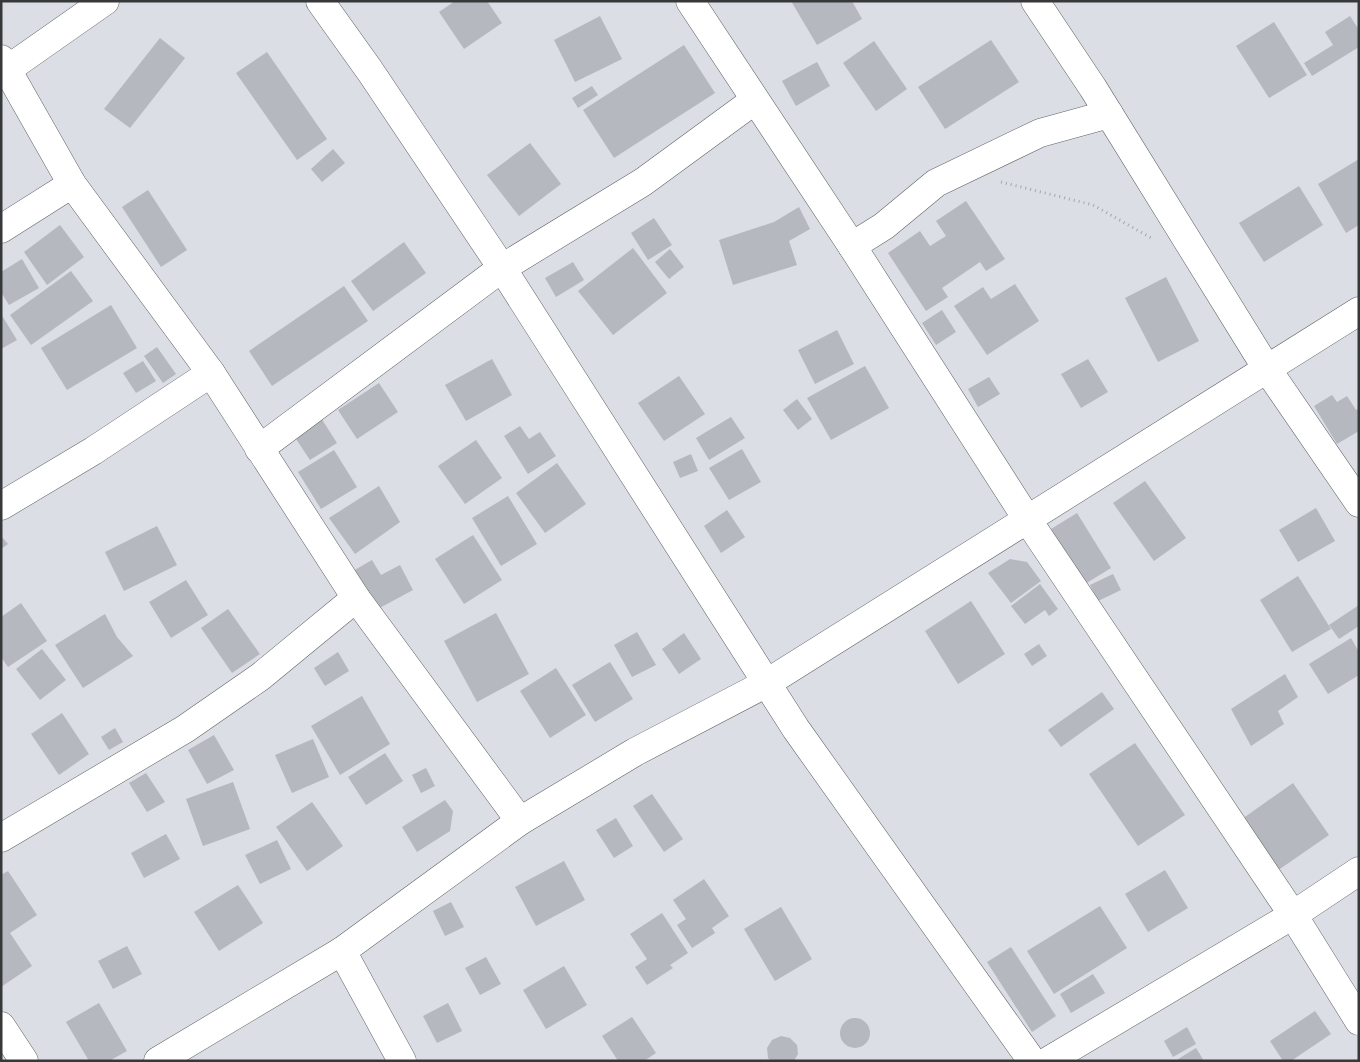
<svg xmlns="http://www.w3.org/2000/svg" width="1360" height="1062" font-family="'DM Sans',sans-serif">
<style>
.building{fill:#b5b8be}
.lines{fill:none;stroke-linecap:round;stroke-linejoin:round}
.street-casing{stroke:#606368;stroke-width:29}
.path{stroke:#a4a7ac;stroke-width:3;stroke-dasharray:1 4;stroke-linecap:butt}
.street{stroke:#fff;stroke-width:28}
</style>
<rect width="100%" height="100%" fill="#dbdee4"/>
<g class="building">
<path d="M 455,1 L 487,1 L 502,23 L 464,49 L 439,12 Z"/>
<path d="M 791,1 L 852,1 L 862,19 L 817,45 Z"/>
<path d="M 600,16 L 622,59 L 575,82 L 554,40 Z"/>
<path d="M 1350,16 L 1359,30 L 1359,47 L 1312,76 L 1304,63 L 1333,45 L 1325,32 Z"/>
<path d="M 1274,22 L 1307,75 L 1269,98 L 1236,46 Z"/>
<path d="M 160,38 L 185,58 L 130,128 L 104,109 Z"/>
<path d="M 991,40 L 1019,82 L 945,129 L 918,87 Z"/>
<path d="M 874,41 L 907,89 L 876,111 L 843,63 Z"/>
<path d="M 684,45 L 715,93 L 614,158 L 583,110 Z"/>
<path d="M 267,52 L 327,139 L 297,160 L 236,73 Z"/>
<path d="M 817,62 L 830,86 L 796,106 L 782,81 Z"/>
<path d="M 592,86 L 598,95 L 578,108 L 572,98 Z"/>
<path d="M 530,143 L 561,184 L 519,216 L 487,175 Z"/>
<path d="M 333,149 L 345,163 L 322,182 L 311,169 Z"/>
<path d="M 1359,159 L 1359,225 L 1346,233 L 1318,184 Z"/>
<path d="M 1299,186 L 1323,225 L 1264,262 L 1239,223 Z"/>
<path d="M 148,190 L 187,250 L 161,267 L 122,207 Z"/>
<path d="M 966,201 L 1005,259 L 986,271 L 980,262 L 942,288 L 948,297 L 926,311 L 888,253 L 920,231 L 930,246 L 946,236 L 936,221 Z"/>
<path d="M 799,207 L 810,229 L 789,241 L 797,265 L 733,285 L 719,240 L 774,222 Z"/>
<path d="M 654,218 L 672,245 L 648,260 L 631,233 Z"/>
<path d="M 60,225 L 84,257 L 47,285 L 24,252 Z"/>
<path d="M 404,242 L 426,273 L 373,311 L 351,281 Z"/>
<path d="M 633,248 L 667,293 L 613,335 L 578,291 Z"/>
<path d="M 670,249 L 684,267 L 669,279 L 655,262 Z"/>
<path d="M 22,259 L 39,288 L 9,305 L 1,292 L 1,272 Z"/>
<path d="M 573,262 L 584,280 L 556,297 L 545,278 Z"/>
<path d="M 71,271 L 93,301 L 31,345 L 10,315 Z"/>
<path d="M 1166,277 L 1199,341 L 1158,362 L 1125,298 Z"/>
<path d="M 1015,284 L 1039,321 L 987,355 L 954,306 L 983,287 L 991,299 Z"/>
<path d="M 344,286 L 368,321 L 272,386 L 249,351 Z"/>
<path d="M 111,305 L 137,348 L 67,390 L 41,348 Z"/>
<path d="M 942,310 L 956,332 L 936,345 L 922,323 Z"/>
<path d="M 1,314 L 17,340 L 1,349 Z"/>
<path d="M 837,330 L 854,364 L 815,384 L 798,350 Z"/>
<path d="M 157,347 L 176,374 L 163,383 L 144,356 Z"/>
<path d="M 492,359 L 512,395 L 466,421 L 445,385 Z"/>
<path d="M 1088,359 L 1108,392 L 1081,408 L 1061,374 Z"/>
<path d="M 143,361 L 156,381 L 136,393 L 123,373 Z"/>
<path d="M 865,366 L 889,408 L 831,440 L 807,398 Z"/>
<path d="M 679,376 L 705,414 L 664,441 L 638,403 Z"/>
<path d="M 989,377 L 1000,394 L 978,407 L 968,389 Z"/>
<path d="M 379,383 L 398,412 L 357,439 L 338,410 Z"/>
<path d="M 1332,395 L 1337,402 L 1347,396 L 1356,410 L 1359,408 L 1359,431 L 1337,444 L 1314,406 Z"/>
<path d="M 797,399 L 812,419 L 798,430 L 783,410 Z"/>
<path d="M 731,417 L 745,438 L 709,460 L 696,438 Z"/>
<path d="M 321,418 L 337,443 L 310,460 L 294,436 Z"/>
<path d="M 520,426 L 529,439 L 540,432 L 556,456 L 528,474 L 504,436 Z"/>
<path d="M 476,440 L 502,478 L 465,504 L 438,466 Z"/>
<path d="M 742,449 L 761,482 L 729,500 L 709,468 Z"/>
<path d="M 334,450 L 357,487 L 321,509 L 298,472 Z"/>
<path d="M 691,454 L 698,471 L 680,478 L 673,462 Z"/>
<path d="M 557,463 L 586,504 L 545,533 L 516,493 Z"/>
<path d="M 1145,481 L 1186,538 L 1154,561 L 1113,503 Z"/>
<path d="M 379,486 L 400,522 L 355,554 L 329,518 Z"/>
<path d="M 508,496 L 537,544 L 501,566 L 472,518 Z"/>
<path d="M 1316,508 L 1335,541 L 1298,562 L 1279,530 Z"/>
<path d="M 727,510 L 745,537 L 721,553 L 704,526 Z"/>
<path d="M 1077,513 L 1111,568 L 1085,584 L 1051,529 Z"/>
<path d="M 157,526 L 177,565 L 124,591 L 105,552 Z"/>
<path d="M 473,535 L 502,580 L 464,604 L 435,559 Z"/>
<path d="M 1,536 L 8,544 L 1,549 Z"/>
<path d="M 1010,559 L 1027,562 L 1041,581 L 1011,603 L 988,573 Z"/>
<path d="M 372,560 L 381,575 L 400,565 L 413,590 L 374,611 L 353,571 Z"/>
<path d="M 1113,574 L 1121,590 L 1098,601 L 1090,585 Z"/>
<path d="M 1298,576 L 1331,629 L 1292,652 L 1260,600 Z"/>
<path d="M 186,580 L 208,615 L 171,638 L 149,602 Z"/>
<path d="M 1040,584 L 1058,609 L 1049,616 L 1045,610 L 1025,624 L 1011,606 Z"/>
<path d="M 971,601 L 1005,654 L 958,684 L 925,631 Z"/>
<path d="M 21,603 L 47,641 L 8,667 L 1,657 L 1,617 Z"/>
<path d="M 1359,605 L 1359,626 L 1339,639 L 1329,625 Z"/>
<path d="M 228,609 L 260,654 L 232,673 L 201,628 Z"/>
<path d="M 496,613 L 529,674 L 477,702 L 444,641 Z"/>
<path d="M 105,614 L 117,637 L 133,656 L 83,688 L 55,645 Z"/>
<path d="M 637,632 L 656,665 L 632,677 L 614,645 Z"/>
<path d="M 684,633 L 701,659 L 679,674 L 662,649 Z"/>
<path d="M 1351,638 L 1359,652 L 1359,675 L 1328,694 L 1309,664 Z"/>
<path d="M 1039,644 L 1047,656 L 1032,666 L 1024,654 Z"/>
<path d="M 42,649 L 66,680 L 40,700 L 16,669 Z"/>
<path d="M 338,652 L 349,671 L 325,686 L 314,668 Z"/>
<path d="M 610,662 L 633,699 L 595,722 L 572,685 Z"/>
<path d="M 556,668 L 586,715 L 550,738 L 520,691 Z"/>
<path d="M 1285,674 L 1298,697 L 1278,711 L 1284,724 L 1251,746 L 1231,709 Z"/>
<path d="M 1102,692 L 1114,709 L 1061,747 L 1048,730 Z"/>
<path d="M 362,696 L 390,744 L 340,775 L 311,726 Z"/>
<path d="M 62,713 L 89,754 L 59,775 L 31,734 Z"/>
<path d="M 115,728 L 123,742 L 109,750 L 101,737 Z"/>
<path d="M 214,735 L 234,770 L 207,784 L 188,750 Z"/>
<path d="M 313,739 L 329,777 L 292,793 L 275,755 Z"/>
<path d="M 1135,743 L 1185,815 L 1138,846 L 1089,774 Z"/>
<path d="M 385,753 L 403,781 L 366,805 L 348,777 Z"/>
<path d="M 426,768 L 435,786 L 421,793 L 412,775 Z"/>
<path d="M 146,773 L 165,802 L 147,812 L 129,783 Z"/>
<path d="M 233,782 L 250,829 L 203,846 L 186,799 Z"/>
<path d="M 1293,783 L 1329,835 L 1277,871 L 1242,819 Z"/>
<path d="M 652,794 L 683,839 L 664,852 L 633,806 Z"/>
<path d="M 445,800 L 453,811 L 450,831 L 417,852 L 402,827 Z"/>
<path d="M 312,802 L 343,846 L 307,871 L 276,827 Z"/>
<path d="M 616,818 L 633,846 L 614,858 L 596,830 Z"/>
<path d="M 166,834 L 180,859 L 144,878 L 131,853 Z"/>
<path d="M 277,840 L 291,869 L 260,884 L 245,855 Z"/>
<path d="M 564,861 L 585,900 L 536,926 L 515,887 Z"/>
<path d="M 1165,870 L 1188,908 L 1148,932 L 1125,894 Z"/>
<path d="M 8,871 L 37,915 L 10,933 L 32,966 L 1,987 L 1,875 Z"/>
<path d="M 704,879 L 729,916 L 712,928 L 715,933 L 692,948 L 677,925 L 686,919 L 673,900 Z"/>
<path d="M 238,885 L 263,923 L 219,951 L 194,912 Z"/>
<path d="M 451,902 L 464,927 L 445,936 L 433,911 Z"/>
<path d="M 1100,906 L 1127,948 L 1054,994 L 1027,951 Z"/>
<path d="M 781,907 L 812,959 L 775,981 L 744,929 Z"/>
<path d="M 662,913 L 688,953 L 670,965 L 673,968 L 647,985 L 635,967 L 647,959 L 630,934 Z"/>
<path d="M 127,946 L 142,974 L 113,989 L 98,961 Z"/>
<path d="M 1011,947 L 1056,1016 L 1032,1032 L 987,962 Z"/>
<path d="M 486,957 L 501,984 L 480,995 L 465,968 Z"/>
<path d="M 564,966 L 587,1005 L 546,1029 L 523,990 Z"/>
<path d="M 1093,974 L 1105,993 L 1071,1013 L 1060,994 Z"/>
<path d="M 99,1003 L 127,1051 L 109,1061 L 89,1061 L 66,1022 Z"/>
<path d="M 448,1003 L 462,1031 L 437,1043 L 423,1016 Z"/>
<path d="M 1315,1011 L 1331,1034 L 1291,1061 L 1283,1061 L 1270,1041 Z"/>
<path d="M 632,1017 L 656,1053 L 644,1061 L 618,1061 L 602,1036 Z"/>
<circle cx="855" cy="1033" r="15"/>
<path d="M 1187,1027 L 1196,1044 L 1173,1057 L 1164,1041 Z"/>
<path d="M 781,1036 L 790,1038 L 797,1045 L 798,1054 L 794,1061 L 771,1061 L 768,1058 L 767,1048 L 772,1040 Z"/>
<path d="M 1196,1048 L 1204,1061 L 1175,1061 Z"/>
</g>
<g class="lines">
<g class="street-casing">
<g id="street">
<path d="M 320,1 L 370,71 L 502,268 L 796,729 L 1032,1061"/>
<path d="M 690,1 L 852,246 L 1027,519 L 1293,915 L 1359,1021"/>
<path d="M 1035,1 L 1093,88 L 1267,369 L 1359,503"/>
<path d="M 1,59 L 72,184 L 211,373 L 356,598 L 520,821"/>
<path d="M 8,69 L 105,1"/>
<path d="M 1,229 L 72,184"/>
<path d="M 852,246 L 884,226 L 936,183 L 1040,133 L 1109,114"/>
<path d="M 259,449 L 502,268 L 643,182 L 755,100"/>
<path d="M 1,506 L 93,451 L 211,373"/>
<path d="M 1,838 L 185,729 L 260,677 L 356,598"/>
<path d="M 342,951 L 402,1061"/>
<path d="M 1,1026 L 24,1061"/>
<path d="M 158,1061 L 342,951 L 520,821 L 635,752 L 767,683 L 1359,311"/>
<path d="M 1048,1061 L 1293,915 L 1359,871"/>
</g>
</g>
<path class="path" d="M 1001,182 L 1093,205 L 1153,239"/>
<use href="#street" class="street"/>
</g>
<rect width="1360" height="1062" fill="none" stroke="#36383a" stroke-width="5"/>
</svg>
